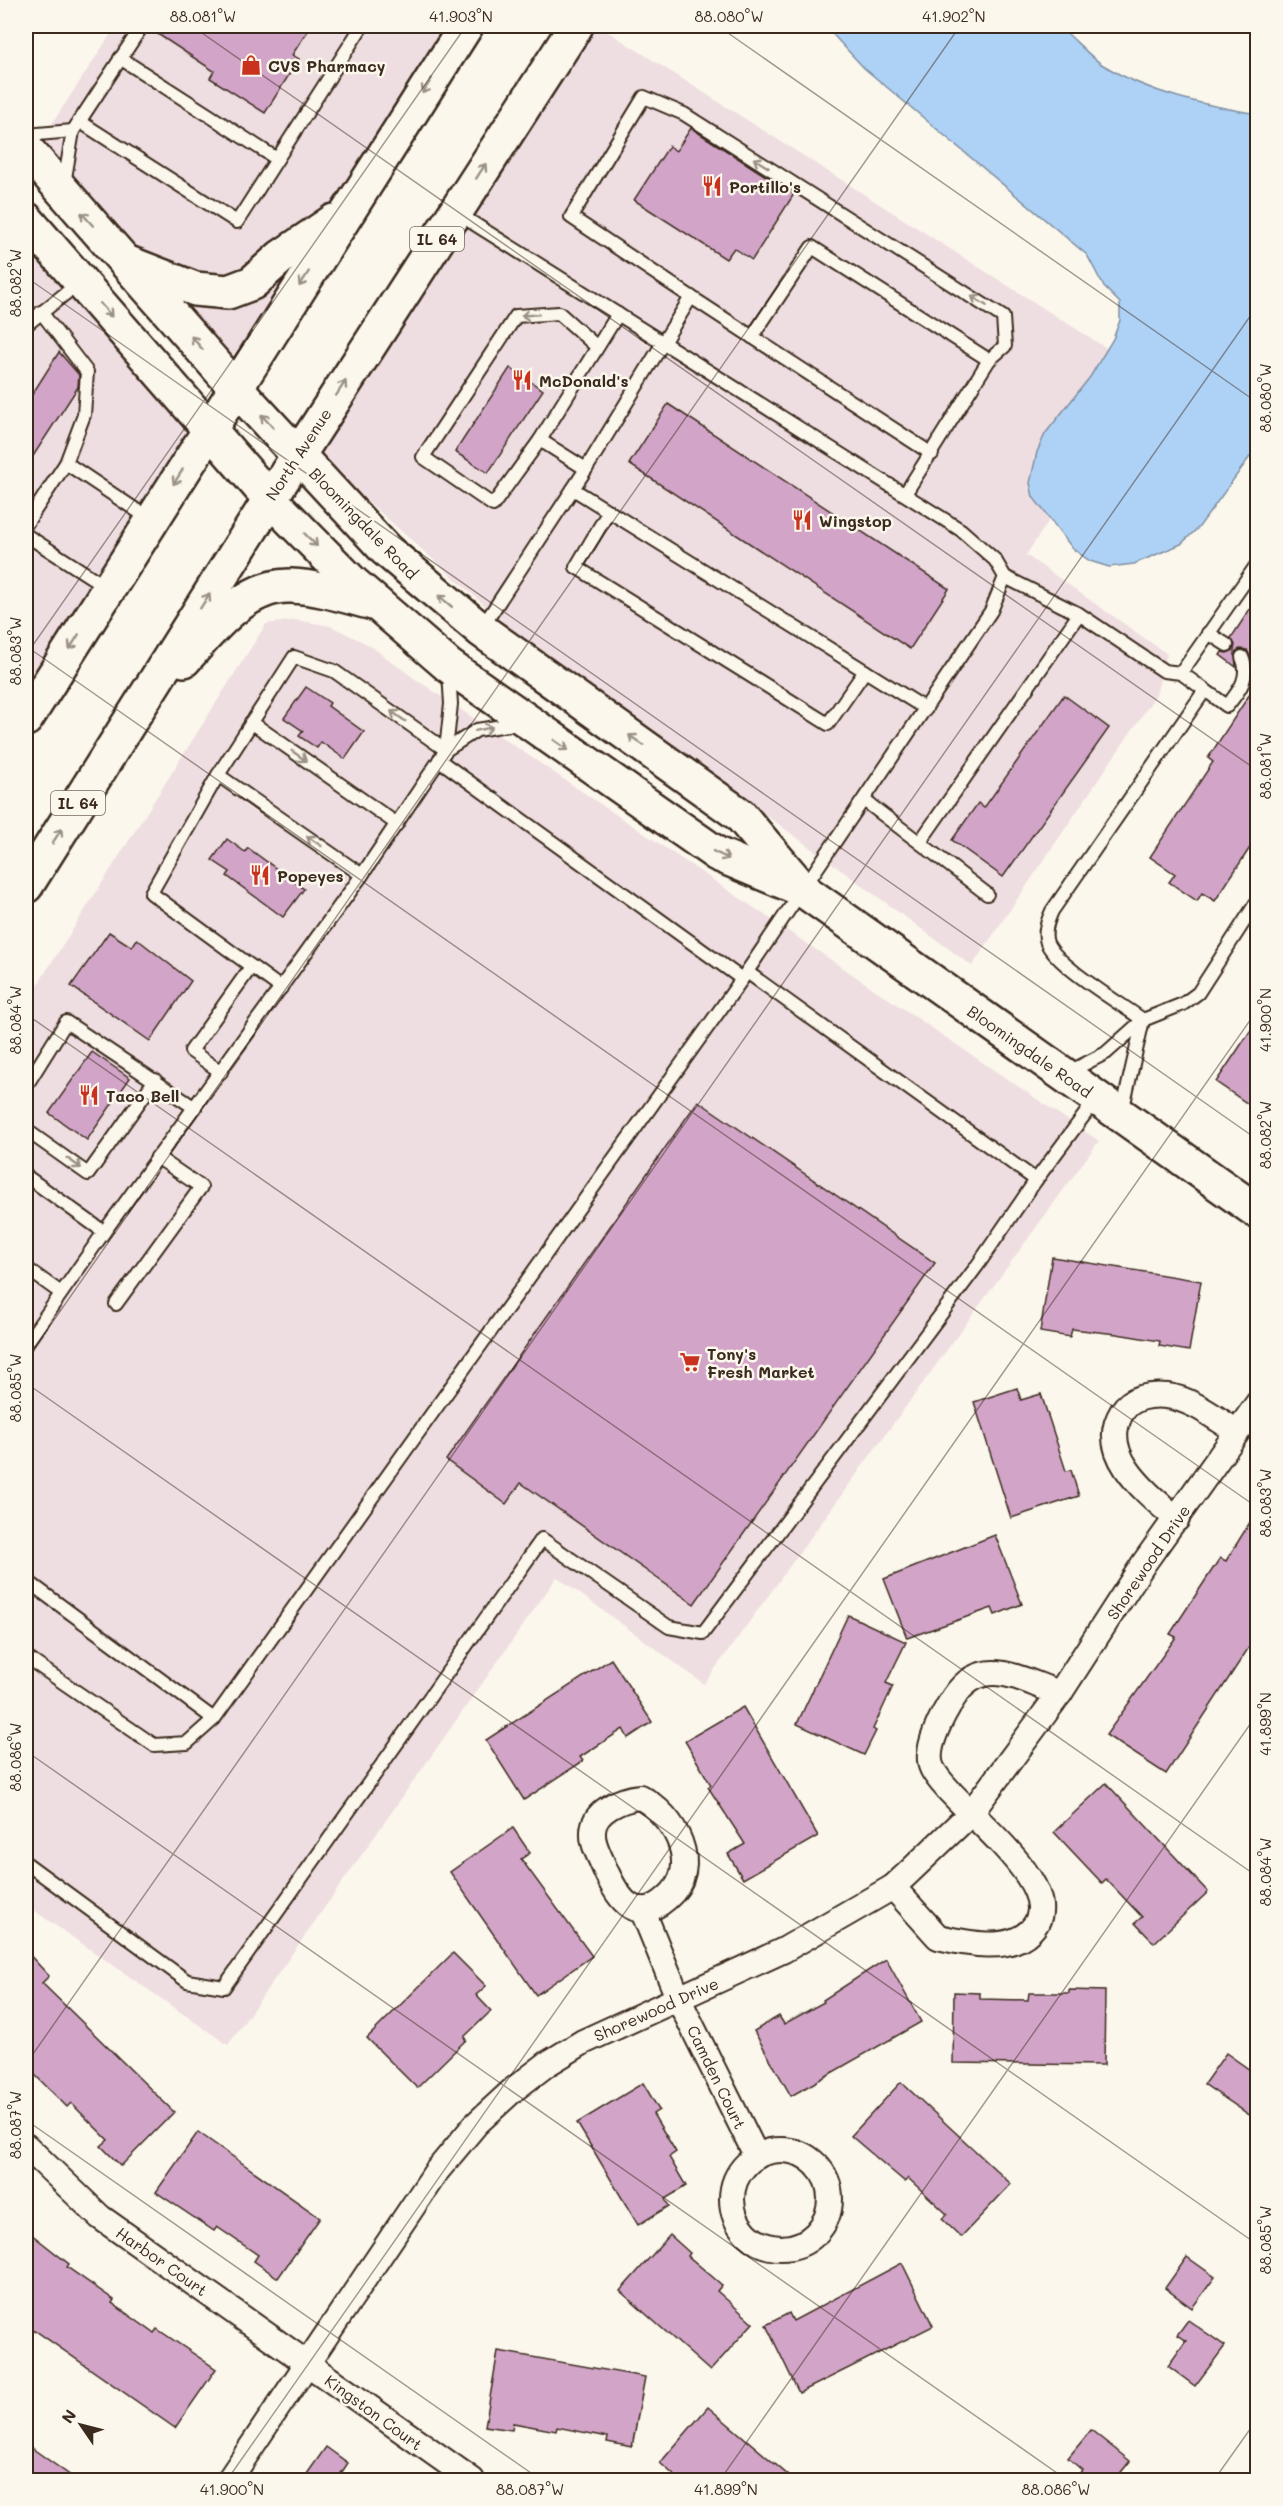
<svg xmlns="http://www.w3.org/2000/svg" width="1283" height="2506" font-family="Mali,sans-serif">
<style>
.built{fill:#efdee1}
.water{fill:#aed2f6;stroke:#808fa0;stroke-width:1.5}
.building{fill:#d2a5c8;stroke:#3b2a1e;stroke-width:1.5}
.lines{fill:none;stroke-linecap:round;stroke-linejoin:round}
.lane-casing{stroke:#3b2a1e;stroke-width:16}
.street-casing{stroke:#3b2a1e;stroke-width:28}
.secondary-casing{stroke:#3b2a1e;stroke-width:38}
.primary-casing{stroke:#3b2a1e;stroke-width:38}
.lane{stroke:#fbf7ec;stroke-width:12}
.street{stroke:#fbf7ec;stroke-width:24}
.secondary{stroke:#fbf7ec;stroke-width:33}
.primary{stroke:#fbf7ec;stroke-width:33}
.oneway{stroke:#9b9085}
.ticks{fill:none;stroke:#3b2a1e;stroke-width:1.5;stroke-opacity:0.45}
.labels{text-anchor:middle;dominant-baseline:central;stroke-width:5;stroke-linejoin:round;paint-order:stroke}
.shield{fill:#fbf7ec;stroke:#75685c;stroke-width:1.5}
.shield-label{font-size:15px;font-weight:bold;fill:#3b2a1e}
.poi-label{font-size:16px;font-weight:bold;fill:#3b2a1e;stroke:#fbf7ec;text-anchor:start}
.street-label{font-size:16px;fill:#3b2a1e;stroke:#fbf7ec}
.neatline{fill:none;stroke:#3b2a1e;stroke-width:2}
.ticks-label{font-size:15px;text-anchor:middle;fill:#3b2a1e}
</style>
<rect width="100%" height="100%" fill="#fbf7ec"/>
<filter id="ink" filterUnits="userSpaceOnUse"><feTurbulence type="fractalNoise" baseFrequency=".0167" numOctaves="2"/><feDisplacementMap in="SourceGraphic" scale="12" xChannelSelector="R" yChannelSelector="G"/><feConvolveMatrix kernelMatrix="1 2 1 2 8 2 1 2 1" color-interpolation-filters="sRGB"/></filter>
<g filter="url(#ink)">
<g class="built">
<path d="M 116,26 L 456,26 L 234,373 L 40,142 Z"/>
<path d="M 585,26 L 599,26 L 1147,374 L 1026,555 L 1167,654 L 1156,695 L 972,966 L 508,626 L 310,450 Z"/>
<path d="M 26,240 L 197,433 L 26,705 Z"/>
<path d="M 296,620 L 331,626 L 369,645 L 414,678 L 1099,1141 L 704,1684 L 557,1577 L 228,2045 L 26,1905 L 26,1003 L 266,624 Z"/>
</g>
<path class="water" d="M 825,26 L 1058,26 C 1074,37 1087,55 1103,65 C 1150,94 1204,105 1257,114 L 1257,447 L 1199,527 L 1181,544 L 1134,564 L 1109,567 L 1090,561 L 1073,549 L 1033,497 L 1030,483 L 1037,452 L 1045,434 L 1090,377 L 1113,339 L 1120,320 L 1120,303 L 1104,287 L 1087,255 L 864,68 Z"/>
<g class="building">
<path d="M 150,26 L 311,26 L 292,55 L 299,59 L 265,113 L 210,78 L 214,71 L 150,29 Z"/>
<path d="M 691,128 L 794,194 L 752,260 L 734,248 L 726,259 L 634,200 L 669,146 L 676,151 Z"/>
<path d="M 59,352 L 79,375 L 78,387 L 26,467 L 26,404 Z"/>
<path d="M 510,368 L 543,390 L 488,473 L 455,452 Z"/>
<path d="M 668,404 L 949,589 L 910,649 L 629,464 Z"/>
<path d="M 1257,598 L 1257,681 L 1253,678 L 1253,663 L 1247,650 L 1240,649 L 1235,652 L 1236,667 L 1220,655 L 1222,652 L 1227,653 L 1234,650 L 1235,645 L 1231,638 Z"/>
<path d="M 1257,683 L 1257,837 L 1215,901 L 1202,893 L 1197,901 L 1169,882 L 1175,874 L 1150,857 L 1213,762 L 1208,758 Z"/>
<path d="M 306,687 L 330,703 L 328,706 L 364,732 L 345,759 L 321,742 L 317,748 L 299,736 L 303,731 L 284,718 Z"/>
<path d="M 1064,695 L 1109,728 L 1003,877 L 952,840 L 978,803 L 984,808 Z"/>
<path d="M 227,839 L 245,852 L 248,848 L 304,889 L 283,917 L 227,876 L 230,872 L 212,860 Z"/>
<path d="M 109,932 L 132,947 L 137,939 L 191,981 L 150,1041 L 71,986 Z"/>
<path d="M 1257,1021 L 1257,1110 L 1216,1082 Z"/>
<path d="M 92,1052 L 130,1078 L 87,1140 L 49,1113 Z"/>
<path d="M 698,1101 L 935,1263 L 694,1604 L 521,1483 L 506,1504 L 446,1460 Z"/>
<path d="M 1052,1257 L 1201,1281 L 1189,1351 L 1159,1346 L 1160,1341 L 1117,1334 L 1072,1329 L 1070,1337 L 1040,1332 Z"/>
<path d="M 1017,1388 L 1021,1400 L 1041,1394 L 1066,1471 L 1071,1470 L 1079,1496 L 1011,1518 L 974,1402 Z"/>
<path d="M 1257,1511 L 1257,1635 L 1166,1774 L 1106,1735 L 1176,1637 L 1170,1634 L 1220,1558 L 1226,1561 Z"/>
<path d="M 995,1535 L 1022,1604 L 995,1615 L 992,1608 L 907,1638 L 884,1579 Z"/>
<path d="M 848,1615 L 906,1642 L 886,1683 L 893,1686 L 873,1729 L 876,1731 L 864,1755 L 797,1724 Z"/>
<path d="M 611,1659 L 652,1722 L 628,1738 L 623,1729 L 580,1757 L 583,1761 L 524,1800 L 486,1740 Z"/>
<path d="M 743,1707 L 818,1836 L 743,1879 L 728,1854 L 745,1844 L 708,1787 L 711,1785 L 685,1741 Z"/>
<path d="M 1106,1783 L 1208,1892 L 1154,1943 L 1135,1923 L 1142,1917 L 1106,1879 L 1102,1883 L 1054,1832 Z"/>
<path d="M 513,1828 L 530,1853 L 521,1859 L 592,1956 L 536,1995 L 450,1872 Z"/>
<path d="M 26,1951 L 49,1976 L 42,1983 L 174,2112 L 121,2166 L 101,2146 L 108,2140 L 71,2103 L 67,2107 L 26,2066 Z"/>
<path d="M 453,1953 L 486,1986 L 476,1995 L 491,2011 L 464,2037 L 466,2040 L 417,2088 L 367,2038 Z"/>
<path d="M 886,1959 L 921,2022 L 791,2096 L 754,2031 L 779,2016 L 784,2024 L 824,2002 L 823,2000 Z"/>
<path d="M 1069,1990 L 1105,1991 L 1104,2065 L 953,2063 L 954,1992 L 980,1993 L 980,1999 L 1028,2000 L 1029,1993 L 1069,1993 Z"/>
<path d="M 1226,2053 L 1257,2075 L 1257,2120 L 1204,2084 Z"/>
<path d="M 901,2082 L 1011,2184 L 961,2237 L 942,2219 L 947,2214 L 908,2178 L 905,2182 L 851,2136 Z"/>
<path d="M 643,2083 L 659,2110 L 653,2114 L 676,2152 L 669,2157 L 686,2186 L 665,2199 L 669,2206 L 638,2225 L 577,2123 Z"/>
<path d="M 198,2132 L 320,2218 L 278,2278 L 254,2261 L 258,2255 L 217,2227 L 214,2231 L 156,2192 Z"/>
<path d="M 26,2230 L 69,2264 L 67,2267 L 114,2300 L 112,2303 L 154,2333 L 157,2329 L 216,2369 L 175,2428 L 26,2324 Z"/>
<path d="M 670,2235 L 690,2253 L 688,2256 L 722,2285 L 717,2291 L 753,2323 L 710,2371 L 620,2291 Z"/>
<path d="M 1187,2257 L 1215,2277 L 1192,2308 L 1165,2288 Z"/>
<path d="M 902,2263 L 933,2326 L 799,2393 L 766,2325 L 789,2313 L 793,2321 Z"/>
<path d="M 1188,2320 L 1225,2346 L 1195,2386 L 1168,2366 L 1186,2341 L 1177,2335 Z"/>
<path d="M 498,2351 L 645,2377 L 632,2447 L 607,2442 L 608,2437 L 557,2427 L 556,2431 L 513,2423 L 512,2430 L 485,2426 Z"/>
<path d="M 708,2407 L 795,2481 L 681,2481 L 660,2463 Z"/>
<path d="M 1091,2430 L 1130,2461 L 1114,2481 L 1074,2481 L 1082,2470 L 1068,2458 Z"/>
<path d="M 26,2444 L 78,2481 L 26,2481 Z"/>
<path d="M 326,2447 L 348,2463 L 336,2481 L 302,2481 Z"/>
</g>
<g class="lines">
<g class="lane-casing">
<g id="lane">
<path d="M 120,58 L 277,159"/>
<path d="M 79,121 L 237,222 L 362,26"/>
<path d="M 26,135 L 73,131"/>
<path d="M 64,184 L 73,131 L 142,26"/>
<path d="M 691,297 L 932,454"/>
<path d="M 41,312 L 87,372 L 84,415 L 66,463"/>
<path d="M 26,325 L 80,282"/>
<path d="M 752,337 L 812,247 L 989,360"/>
<path d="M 597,347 L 559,313 L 516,316 L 423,457 L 493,505 L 540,440 L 618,314"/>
<path d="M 540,440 L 586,469"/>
<path d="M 573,489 L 926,709"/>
<path d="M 609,511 L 576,567 L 828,724 L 865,671"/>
<path d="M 26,524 L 66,463 L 151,520"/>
<path d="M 26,535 L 108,588"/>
<path d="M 1005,577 L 1079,614 L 1164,671 L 1181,673 L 1258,563"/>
<path d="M 481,629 L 586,469 L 691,297 L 571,217 L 644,97 L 684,114 L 1003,317 L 1005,346 L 989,360 L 905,494"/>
<path d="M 1208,633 L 1227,645"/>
<path d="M 1205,690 L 1227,706 C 1239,691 1251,677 1242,657"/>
<path d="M 251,722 L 397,824"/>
<path d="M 446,750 L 451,704 L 449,673"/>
<path d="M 439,760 L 742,979"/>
<path d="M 218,775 L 362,875"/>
<path d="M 865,801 L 987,894"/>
<path d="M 920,842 L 1079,614"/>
<path d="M 747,972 L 1036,1180"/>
<path d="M 281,988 L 151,893 L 218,775 L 294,657 L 334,671 L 446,750"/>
<path d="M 1143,1020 C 1120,1003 1057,966 1047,943 C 1043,932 1048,920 1052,911 L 1205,690 L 1181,673"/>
<path d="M 221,1072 L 191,1051 L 251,967"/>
<path d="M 1067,1073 L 1106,1053 L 1143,1020 L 1183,1004 L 1198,993 L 1258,900"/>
<path d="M 26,1086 L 66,1022 L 195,1108"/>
<path d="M 1122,1112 L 1143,1020"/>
<path d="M 26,1130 L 88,1174 L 155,1080"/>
<path d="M 26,1176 L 104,1232 L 362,875 L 446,750 L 477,730 L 520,723"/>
<path d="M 26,1268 L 61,1293"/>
<path d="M 116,1304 L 201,1187 L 157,1157"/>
<path d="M 26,1344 L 104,1232"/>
<path d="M 26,1580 L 214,1719"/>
<path d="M 26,1657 L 154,1745 L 187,1743 L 214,1719 L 742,979 L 991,611 L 1005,577 L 995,560 L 961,530 L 457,213"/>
<path d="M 26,1863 L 187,1981 L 224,1987 L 542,1539 L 669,1627 L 703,1633 L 977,1266 L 1036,1180 L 1097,1098"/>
</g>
</g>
<g class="street-casing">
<g id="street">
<path d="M 1177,1519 C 1148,1494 1096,1454 1122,1412 C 1131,1397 1151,1394 1167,1396 C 1192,1399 1215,1418 1236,1431"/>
<path d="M 640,1797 C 674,1815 704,1866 667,1898 C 633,1928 616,1894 604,1867 C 600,1856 592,1845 593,1832 C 593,1811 621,1799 640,1797 Z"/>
<path d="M 893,1887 L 938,1937 C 965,1943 1008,1953 1030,1931 C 1076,1887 949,1805 932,1768 C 923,1749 944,1712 954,1697 C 984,1652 1023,1682 1060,1693"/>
<path d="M 642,1909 L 679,2000 L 756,2155"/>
<path d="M 26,2146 L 100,2217 L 472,2480"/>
<circle cx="781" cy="2199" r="49"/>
<path d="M 229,2480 L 436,2172 L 476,2124 L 513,2090 L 547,2064 L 583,2042 L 784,1950 L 893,1887 L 906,1875 L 971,1813 L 1060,1693 L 1144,1563 L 1258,1403"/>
</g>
</g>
<g class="secondary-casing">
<g id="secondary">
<path d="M 26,149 L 235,387 L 386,550 L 481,630 L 740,815 L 800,886"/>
<path d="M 26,219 L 270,499 L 353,583 L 449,666 L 717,854 L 803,890 L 1258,1212"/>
</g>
</g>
<g class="primary-casing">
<g id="primary">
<path d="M 126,262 L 195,289 L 228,292 L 252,283 L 281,257 L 334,221"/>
<path d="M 184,660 C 211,630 246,584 291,586 C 319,587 349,597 377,604"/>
<path d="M 26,719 L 466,26"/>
<path d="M 26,886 L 270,499 L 576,26"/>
</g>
</g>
<use href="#lane" class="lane"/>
<use href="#street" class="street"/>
<use href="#secondary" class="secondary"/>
<use href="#primary" class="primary"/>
</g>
<defs><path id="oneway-shaft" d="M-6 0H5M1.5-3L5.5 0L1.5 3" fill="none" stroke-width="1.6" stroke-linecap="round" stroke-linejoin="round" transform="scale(1.5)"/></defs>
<g class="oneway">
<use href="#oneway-shaft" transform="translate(427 86) rotate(123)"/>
<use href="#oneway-shaft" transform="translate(761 163) rotate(-148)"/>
<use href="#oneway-shaft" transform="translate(481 171) rotate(-57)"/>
<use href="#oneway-shaft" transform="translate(87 219) rotate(-132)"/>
<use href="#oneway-shaft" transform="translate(304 279) rotate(123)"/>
<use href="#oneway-shaft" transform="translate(979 301) rotate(-148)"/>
<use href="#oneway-shaft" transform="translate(106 310) rotate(49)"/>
<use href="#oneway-shaft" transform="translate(530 315) rotate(176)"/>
<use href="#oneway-shaft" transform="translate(197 343) rotate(-131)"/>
<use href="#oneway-shaft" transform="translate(341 388) rotate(-57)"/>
<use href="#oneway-shaft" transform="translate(267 421) rotate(-133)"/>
<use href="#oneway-shaft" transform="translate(178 477) rotate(122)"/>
<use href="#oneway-shaft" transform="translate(311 540) rotate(45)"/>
<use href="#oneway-shaft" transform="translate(205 601) rotate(-57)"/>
<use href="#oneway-shaft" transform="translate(445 601) rotate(-140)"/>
<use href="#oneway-shaft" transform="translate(74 642) rotate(122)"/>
<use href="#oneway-shaft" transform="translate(398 716) rotate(-145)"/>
<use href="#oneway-shaft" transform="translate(484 729) rotate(-12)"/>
<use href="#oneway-shaft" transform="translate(636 740) rotate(-145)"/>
<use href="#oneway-shaft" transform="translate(561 745) rotate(35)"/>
<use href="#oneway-shaft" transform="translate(299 756) rotate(35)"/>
<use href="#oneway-shaft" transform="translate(57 836) rotate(-58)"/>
<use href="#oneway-shaft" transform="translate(314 841) rotate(-146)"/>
<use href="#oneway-shaft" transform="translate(721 855) rotate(26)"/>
<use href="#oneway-shaft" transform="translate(74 1163) rotate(35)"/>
</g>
</g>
<path class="ticks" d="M 192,26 L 1258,771M 718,26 L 1258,403M 1245,26 L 1258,34M 26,277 L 1258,1140M 26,646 L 1258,1508M 26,655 L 466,26M 26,1014 L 1258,1877M 26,1360 L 960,26M 26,1383 L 1258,2245M 26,1751 L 1067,2480M 26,2064 L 1258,305M 26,2120 L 541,2480M 227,2480 L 1258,1009M 720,2480 L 1258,1713M 1214,2480 L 1258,2418"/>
<defs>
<g id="shop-bare" transform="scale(1.62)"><path d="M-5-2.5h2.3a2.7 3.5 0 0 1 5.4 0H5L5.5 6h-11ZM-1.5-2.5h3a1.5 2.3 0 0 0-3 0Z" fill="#c8321e" stroke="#fbf7ec" stroke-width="2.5" paint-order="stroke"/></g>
<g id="restaurant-bare" transform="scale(1.62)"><path d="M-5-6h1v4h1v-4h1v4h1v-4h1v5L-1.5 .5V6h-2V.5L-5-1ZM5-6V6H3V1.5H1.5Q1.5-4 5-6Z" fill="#c8321e" stroke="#fbf7ec" stroke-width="2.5" paint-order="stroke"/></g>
<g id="supermarket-bare" transform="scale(1.62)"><path d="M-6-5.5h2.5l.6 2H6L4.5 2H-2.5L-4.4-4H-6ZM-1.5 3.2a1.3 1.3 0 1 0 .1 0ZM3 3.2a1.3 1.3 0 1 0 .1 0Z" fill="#c8321e" stroke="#fbf7ec" stroke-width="2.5" paint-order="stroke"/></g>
</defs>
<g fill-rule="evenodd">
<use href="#shop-bare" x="251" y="65"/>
<use href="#restaurant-bare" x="712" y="186"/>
<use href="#restaurant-bare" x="522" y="380"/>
<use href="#restaurant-bare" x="802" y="520"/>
<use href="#restaurant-bare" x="260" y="875"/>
<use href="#restaurant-bare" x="89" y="1095"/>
<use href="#supermarket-bare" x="690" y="1362"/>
</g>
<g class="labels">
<g class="shield">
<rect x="410" y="227" width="54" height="24" rx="4.5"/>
<rect x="51" y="791" width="54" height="24" rx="4.5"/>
</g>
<g class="shield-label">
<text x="437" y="239">IL 64</text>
<text x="78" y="803">IL 64</text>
</g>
<g class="poi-label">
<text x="268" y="65">CVS Pharmacy</text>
<text x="729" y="186">Portillo's</text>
<text x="539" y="380">McDonald's</text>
<text x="819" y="520">Wingstop</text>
<text x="277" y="875">Popeyes</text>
<text x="106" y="1095">Taco Bell</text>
<text x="707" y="1353">Tony's<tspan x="707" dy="18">Fresh Market</tspan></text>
</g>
<g class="street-label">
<text transform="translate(298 454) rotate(-57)">North Avenue</text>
<text transform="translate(364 523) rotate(46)">Bloomingdale Road</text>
<text transform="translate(1030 1051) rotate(35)">Bloomingdale Road</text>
<text transform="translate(1148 1562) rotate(-56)">Shorewood Drive</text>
<text transform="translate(656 2009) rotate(-24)">Shorewood Drive</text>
<text transform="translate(717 2077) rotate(64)">Camden Court</text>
<text transform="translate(162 2261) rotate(35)">Harbor Court</text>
<text transform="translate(374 2412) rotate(36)">Kingston Court</text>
</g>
</g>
<rect width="1283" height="2506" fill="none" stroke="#fbf7ec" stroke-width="66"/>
<g transform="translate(81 2425) rotate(305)" stroke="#fbf7ec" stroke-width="4.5" paint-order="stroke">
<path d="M0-4.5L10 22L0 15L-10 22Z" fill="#3b2a1e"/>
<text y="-9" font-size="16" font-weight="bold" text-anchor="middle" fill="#3b2a1e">N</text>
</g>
<rect x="33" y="33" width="1217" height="2440" class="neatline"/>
<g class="ticks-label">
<text x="203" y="22">88.081°W</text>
<text x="461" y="22">41.903°N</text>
<text x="729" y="22">88.080°W</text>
<text x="954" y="22">41.902°N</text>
<text transform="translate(16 283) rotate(-90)" y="5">88.082°W</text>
<text transform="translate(1266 398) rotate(-90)" y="5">88.080°W</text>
<text transform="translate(16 651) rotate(-90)" y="5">88.083°W</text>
<text transform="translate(1266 766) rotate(-90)" y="5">88.081°W</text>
<text transform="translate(16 1020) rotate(-90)" y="5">88.084°W</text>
<text transform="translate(1266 1020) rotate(-90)" y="5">41.900°N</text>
<text transform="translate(1266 1135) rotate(-90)" y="5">88.082°W</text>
<text transform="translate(16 1388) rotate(-90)" y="5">88.085°W</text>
<text transform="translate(1266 1503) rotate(-90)" y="5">88.083°W</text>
<text transform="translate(1266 1724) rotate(-90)" y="5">41.899°N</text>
<text transform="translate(16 1757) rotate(-90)" y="5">88.086°W</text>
<text transform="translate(1266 1872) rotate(-90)" y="5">88.084°W</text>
<text transform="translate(16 2125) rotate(-90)" y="5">88.087°W</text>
<text transform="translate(1266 2240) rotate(-90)" y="5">88.085°W</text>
<text x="232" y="2495">41.900°N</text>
<text x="530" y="2495">88.087°W</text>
<text x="726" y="2495">41.899°N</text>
<text x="1056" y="2495">88.086°W</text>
</g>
</svg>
